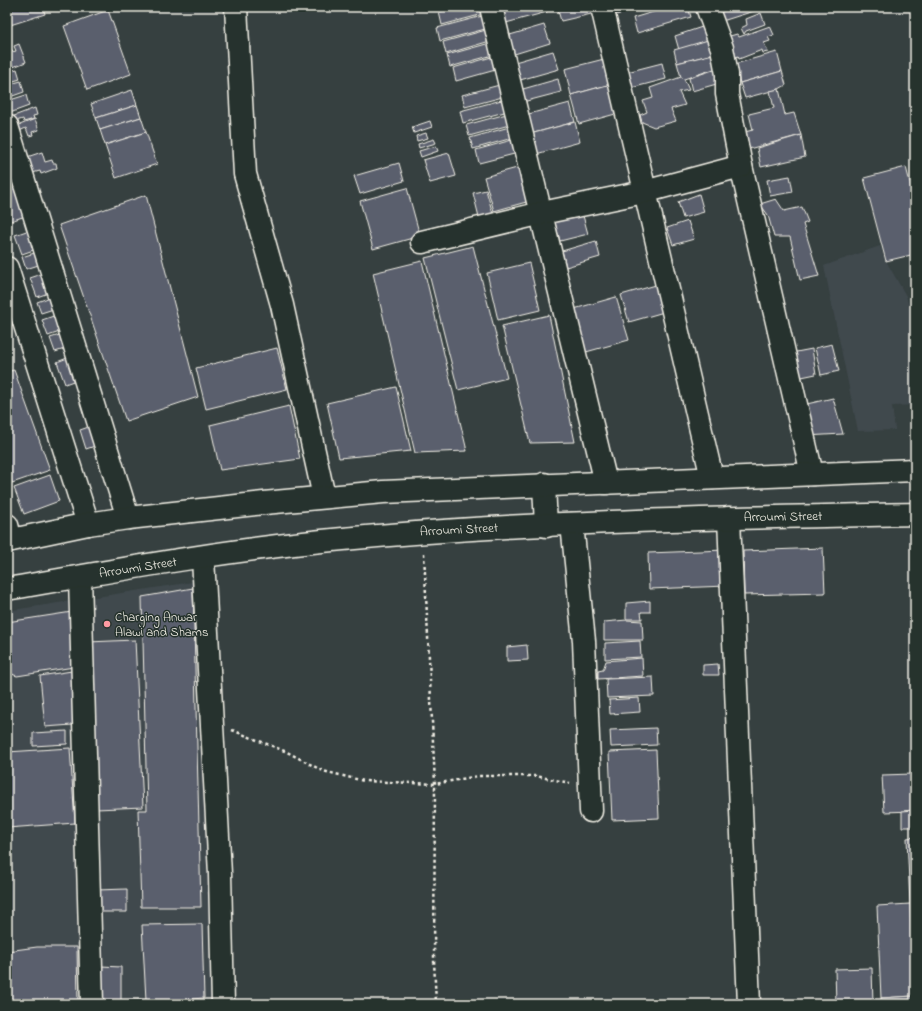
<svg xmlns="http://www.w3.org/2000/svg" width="922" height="1011" font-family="'Indie Flower',sans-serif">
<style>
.built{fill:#41494e}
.building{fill:#5a5f6d;stroke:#f4f1e8}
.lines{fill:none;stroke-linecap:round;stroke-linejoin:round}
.minor-casing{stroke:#f4f1e8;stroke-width:25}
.major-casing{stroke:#f4f1e8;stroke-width:25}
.path{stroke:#f4f1e8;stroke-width:2.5;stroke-dasharray:3 3;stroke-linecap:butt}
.minor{stroke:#26332d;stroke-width:22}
.major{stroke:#26332d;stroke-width:22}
.poi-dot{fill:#ff9aa2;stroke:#26332d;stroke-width:1.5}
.labels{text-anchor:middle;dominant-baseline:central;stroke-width:3;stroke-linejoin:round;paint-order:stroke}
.street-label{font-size:13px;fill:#f4f1e8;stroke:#26332d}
.poi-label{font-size:13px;fill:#f4f1e8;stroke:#26332d;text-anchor:start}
</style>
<rect width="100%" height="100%" fill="#364040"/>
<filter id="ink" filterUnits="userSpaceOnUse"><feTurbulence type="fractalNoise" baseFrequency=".025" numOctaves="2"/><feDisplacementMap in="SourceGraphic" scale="8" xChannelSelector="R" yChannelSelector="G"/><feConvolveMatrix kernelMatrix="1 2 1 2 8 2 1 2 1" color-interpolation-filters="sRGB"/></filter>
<g filter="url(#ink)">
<g class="built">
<path d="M 880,246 L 886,261 L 906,296 L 915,328 L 915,405 L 892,406 L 895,430 L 858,431 L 824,266 Z"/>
<path d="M 199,581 L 216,1004 L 7,1004 L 7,611 Z"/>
</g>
<g class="building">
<path d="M 18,7 L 43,7 L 45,14 L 7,26 L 7,11 Z"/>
<path d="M 458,7 L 485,7 L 487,13 L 442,25 L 439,12 Z"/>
<path d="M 516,7 L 546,7 L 547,12 L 502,24 L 499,12 Z"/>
<path d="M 557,7 L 599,7 L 600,12 L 561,21 Z"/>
<path d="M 613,7 L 645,7 L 616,15 Z"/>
<path d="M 670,7 L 688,7 L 691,17 L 637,33 L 633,18 Z"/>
<path d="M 734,7 L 755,7 L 757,10 L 716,23 L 718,13 Z"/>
<path d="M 108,10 L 131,74 L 87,90 L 64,26 Z"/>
<path d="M 761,13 L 765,24 L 746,31 L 744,34 L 741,28 L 747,25 L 746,19 Z"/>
<path d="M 486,15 L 489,28 L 440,41 L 437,28 Z"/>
<path d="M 544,25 L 550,43 L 508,56 L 503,37 Z"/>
<path d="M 770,26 L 774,35 L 768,37 L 770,41 L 764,43 L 768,52 L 763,53 L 762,50 L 739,59 L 738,56 L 727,61 L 723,51 L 734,48 L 730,36 L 737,34 L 739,37 Z"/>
<path d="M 702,27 L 713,27 L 716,38 L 679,50 L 675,36 Z"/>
<path d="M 486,30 L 490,41 L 446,54 L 443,42 Z"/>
<path d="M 715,38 L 714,54 L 677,63 L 674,50 Z"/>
<path d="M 490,43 L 493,55 L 450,67 L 447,55 Z"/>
<path d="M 19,44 L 26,62 L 13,67 L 11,62 L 7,63 L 7,48 L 10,47 L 12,52 L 16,51 L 14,46 Z"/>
<path d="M 553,51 L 559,69 L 513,82 L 508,64 Z"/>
<path d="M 777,52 L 782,71 L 740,83 L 735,64 Z"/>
<path d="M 717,53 L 717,68 L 684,79 L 681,77 L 677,63 Z"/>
<path d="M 495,56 L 499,69 L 456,81 L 453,68 Z"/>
<path d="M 604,59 L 611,84 L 571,95 L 565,69 Z"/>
<path d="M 662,63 L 666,79 L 631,88 L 627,72 Z"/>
<path d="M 17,69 L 20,79 L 7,83 L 7,72 Z"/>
<path d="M 713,70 L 717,74 L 720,83 L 692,91 L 689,78 Z"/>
<path d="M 782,71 L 786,85 L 779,89 L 745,98 L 740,83 Z"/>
<path d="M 681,77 L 684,79 L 689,90 L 679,92 L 685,105 L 671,109 L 676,121 L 654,127 L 642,122 L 640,115 L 647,112 L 643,101 L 653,98 L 650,88 Z"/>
<path d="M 558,79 L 561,92 L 519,103 L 516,91 Z"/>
<path d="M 21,81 L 24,92 L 7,98 L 7,85 Z"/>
<path d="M 507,83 L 510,95 L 465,107 L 462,95 Z"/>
<path d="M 611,84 L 619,113 L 579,124 L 571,95 Z"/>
<path d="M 779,89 L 785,115 L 794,113 L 801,135 L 745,150 L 740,133 L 753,130 L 749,114 L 774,108 L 770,91 Z"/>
<path d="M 132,90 L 137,105 L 96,118 L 91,104 Z"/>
<path d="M 26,95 L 29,106 L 7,114 L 7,101 Z"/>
<path d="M 509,98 L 512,110 L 463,123 L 460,111 Z"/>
<path d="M 570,103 L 575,122 L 530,134 L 525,115 Z"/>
<path d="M 137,105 L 141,117 L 100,130 L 96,118 Z"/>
<path d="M 35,108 L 37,115 L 33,116 L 34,119 L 24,122 L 23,119 L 16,121 L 14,116 Z"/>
<path d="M 510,113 L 513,124 L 469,136 L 466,125 Z"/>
<path d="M 141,117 L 146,132 L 105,145 L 100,130 Z"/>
<path d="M 35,119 L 39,130 L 32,132 L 33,135 L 29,136 L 26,128 L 17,132 L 12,128 Z"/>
<path d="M 430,121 L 432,127 L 414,133 L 412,127 Z"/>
<path d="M 575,122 L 580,142 L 536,154 L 530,134 Z"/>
<path d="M 513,126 L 516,137 L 473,149 L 470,138 Z"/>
<path d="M 146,132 L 157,164 L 116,178 L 105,145 Z"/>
<path d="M 426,133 L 428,138 L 417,141 L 416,136 Z"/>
<path d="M 801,135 L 805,157 L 761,167 L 757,148 Z"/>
<path d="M 519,138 L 522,152 L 479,163 L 476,150 Z"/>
<path d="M 434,139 L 436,143 L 419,148 L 418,144 Z"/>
<path d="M 436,146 L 438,151 L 421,157 L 419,151 Z"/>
<path d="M 42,152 L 45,162 L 52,160 L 53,163 L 56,163 L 57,168 L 41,174 L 40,171 L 32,173 L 27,157 Z"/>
<path d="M 449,153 L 456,176 L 430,183 L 423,160 Z"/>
<path d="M 399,163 L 404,181 L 360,194 L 354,176 Z"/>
<path d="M 528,165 L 537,199 L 494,211 L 484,177 Z"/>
<path d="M 906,167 L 915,203 L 915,254 L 886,261 L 864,178 Z"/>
<path d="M 790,176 L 793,192 L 770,196 L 767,180 Z"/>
<path d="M 24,185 L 34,213 L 8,222 L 7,191 Z"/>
<path d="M 407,188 L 420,236 L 373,249 L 360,201 Z"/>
<path d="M 486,190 L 495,221 L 481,225 L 473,193 Z"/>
<path d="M 699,194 L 704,212 L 683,218 L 678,202 Z"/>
<path d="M 146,195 L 198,397 L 126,421 L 59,225 Z"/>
<path d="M 776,199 L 784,211 L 802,207 L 808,222 L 803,224 L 819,276 L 800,280 L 790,237 L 774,237 L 768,215 L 760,204 Z"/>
<path d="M 582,212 L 588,234 L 560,241 L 554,220 Z"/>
<path d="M 688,221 L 694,239 L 673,245 L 667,228 Z"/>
<path d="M 38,227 L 45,246 L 22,254 L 15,235 Z"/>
<path d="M 596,241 L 600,257 L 566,267 L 562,251 Z"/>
<path d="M 473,246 L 507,378 L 458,390 L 425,258 Z"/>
<path d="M 47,249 L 51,261 L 26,269 L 22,257 Z"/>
<path d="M 422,261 L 467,451 L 415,453 L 373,273 Z"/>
<path d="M 529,263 L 540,310 L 498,320 L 487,273 Z"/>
<path d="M 54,270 L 60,289 L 37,297 L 30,278 Z"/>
<path d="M 656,285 L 664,312 L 629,322 L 621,295 Z"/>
<path d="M 59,294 L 63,306 L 41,313 L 37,302 Z"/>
<path d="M 616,297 L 629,340 L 586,352 L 574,309 Z"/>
<path d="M 915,303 L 915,320 L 911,304 Z"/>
<path d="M 68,311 L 74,327 L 48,336 L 42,320 Z"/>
<path d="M 549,315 L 575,442 L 530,443 L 502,326 Z"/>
<path d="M 63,334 L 68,348 L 55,352 L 50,338 Z"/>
<path d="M 7,339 L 10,348 L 7,349 Z"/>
<path d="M 832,344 L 839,371 L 821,375 L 815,348 Z"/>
<path d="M 277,348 L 287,389 L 206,409 L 196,368 Z"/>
<path d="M 812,349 L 816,374 L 792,379 L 786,354 Z"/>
<path d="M 75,355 L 79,379 L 65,384 L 57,362 Z"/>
<path d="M 14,370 L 50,470 L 12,483 L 7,468 L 7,372 Z"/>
<path d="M 396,387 L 411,451 L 339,458 L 327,403 Z"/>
<path d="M 833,398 L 843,434 L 805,436 L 798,406 Z"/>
<path d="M 289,406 L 300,459 L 220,470 L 210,425 Z"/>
<path d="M 106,421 L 113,440 L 86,449 L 80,430 Z"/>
<path d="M 50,475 L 59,501 L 24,514 L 14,488 Z"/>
<path d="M 823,548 L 825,593 L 744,595 L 743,551 Z"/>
<path d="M 726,550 L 727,586 L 649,589 L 648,553 Z"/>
<path d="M 193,588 L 201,907 L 141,907 L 138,810 L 147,810 L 142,597 Z"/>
<path d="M 650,601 L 650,612 L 641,612 L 642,619 L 626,619 L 626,603 Z"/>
<path d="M 72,612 L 80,666 L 17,676 L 7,672 L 7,622 Z"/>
<path d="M 627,620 L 642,621 L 643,640 L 604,640 L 604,622 Z"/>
<path d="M 135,640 L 143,807 L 96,809 L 88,642 Z"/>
<path d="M 640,641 L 641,657 L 605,659 L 605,643 Z"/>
<path d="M 527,645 L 528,660 L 507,661 L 507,647 Z"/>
<path d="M 642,658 L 643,676 L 598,679 L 598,671 L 603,670 L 606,661 Z"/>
<path d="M 718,664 L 719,675 L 703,675 L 703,665 Z"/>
<path d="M 78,670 L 79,719 L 72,725 L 45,727 L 40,676 Z"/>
<path d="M 653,677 L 654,696 L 607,698 L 606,679 Z"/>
<path d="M 639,698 L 640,712 L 610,714 L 609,700 Z"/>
<path d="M 656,728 L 657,745 L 611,747 L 610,730 Z"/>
<path d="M 67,731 L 67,744 L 33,746 L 33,733 Z"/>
<path d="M 70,748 L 75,823 L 7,828 L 7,752 Z"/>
<path d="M 656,750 L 659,818 L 612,820 L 609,752 Z"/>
<path d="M 913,774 L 914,811 L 884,812 L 882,775 Z"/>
<path d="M 914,810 L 915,827 L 902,827 L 902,811 Z"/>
<path d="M 915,837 L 915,904 L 910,904 L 907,838 Z"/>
<path d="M 127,889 L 127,912 L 98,912 L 97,890 Z"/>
<path d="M 910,904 L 913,996 L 881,998 L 877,906 Z"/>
<path d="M 202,924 L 204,998 L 155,1002 L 155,1004 L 101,1004 L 101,966 L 121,967 L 121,1001 L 146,1000 L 142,925 Z"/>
<path d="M 37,947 L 77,947 L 78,1004 L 7,1004 L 7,951 Z"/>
<path d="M 872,968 L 873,1004 L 836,1004 L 835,969 Z"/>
<path d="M 913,996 L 914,1004 L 881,1004 L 881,998 Z"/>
</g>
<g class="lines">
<g class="minor-casing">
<g id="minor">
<path d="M 236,7 L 245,174 L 282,305 L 324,497"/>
<path d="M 491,7 L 606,483"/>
<path d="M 602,7 L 712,478"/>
<path d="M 707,7 L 722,48 L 727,74 L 727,94 L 741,166 L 812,474"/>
<path d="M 7,126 L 128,518"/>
<path d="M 422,242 L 542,213 L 644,192 L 741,166"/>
<path d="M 7,268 L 88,524"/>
<path d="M 729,518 L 749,1004"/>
<path d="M 572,524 L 584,641 L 591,811"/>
<path d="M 7,525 L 11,540"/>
<path d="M 203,558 L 220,874 L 223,1004"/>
<path d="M 80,577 L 92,1004"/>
</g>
</g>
<g class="major-casing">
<g id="major">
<path d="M 544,484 L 546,526"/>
<path d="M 7,541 L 88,524 L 128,518 L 264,503 L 383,492 L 915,470"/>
<path d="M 7,589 C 117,570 231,549 343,539 C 533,521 724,518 915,514"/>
</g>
</g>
<g class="path">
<path d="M 424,553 L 435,784 L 434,960 L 436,1004"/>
<path d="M 232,730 L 287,752 L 323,771 L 364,781 L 435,784 L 478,776 L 536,776 L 570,783"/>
</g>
<use href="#minor" class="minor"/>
<use href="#major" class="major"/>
</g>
</g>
<circle class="poi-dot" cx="107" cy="624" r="4"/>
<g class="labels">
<g class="street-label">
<text transform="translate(783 517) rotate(-1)">Arroumi Street</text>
<text transform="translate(459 530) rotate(-3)">Arroumi Street</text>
<text transform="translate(138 568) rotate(-9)">Arroumi Street</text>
</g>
<g class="poi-label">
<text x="115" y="617">Charging Anwar<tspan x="115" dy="15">Alawi and Shams</tspan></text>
</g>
</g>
<rect width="922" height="1011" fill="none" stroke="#26332d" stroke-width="24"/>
<rect x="12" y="12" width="898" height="987" fill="none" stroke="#f4f1e8" stroke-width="1.5" filter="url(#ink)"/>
</svg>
